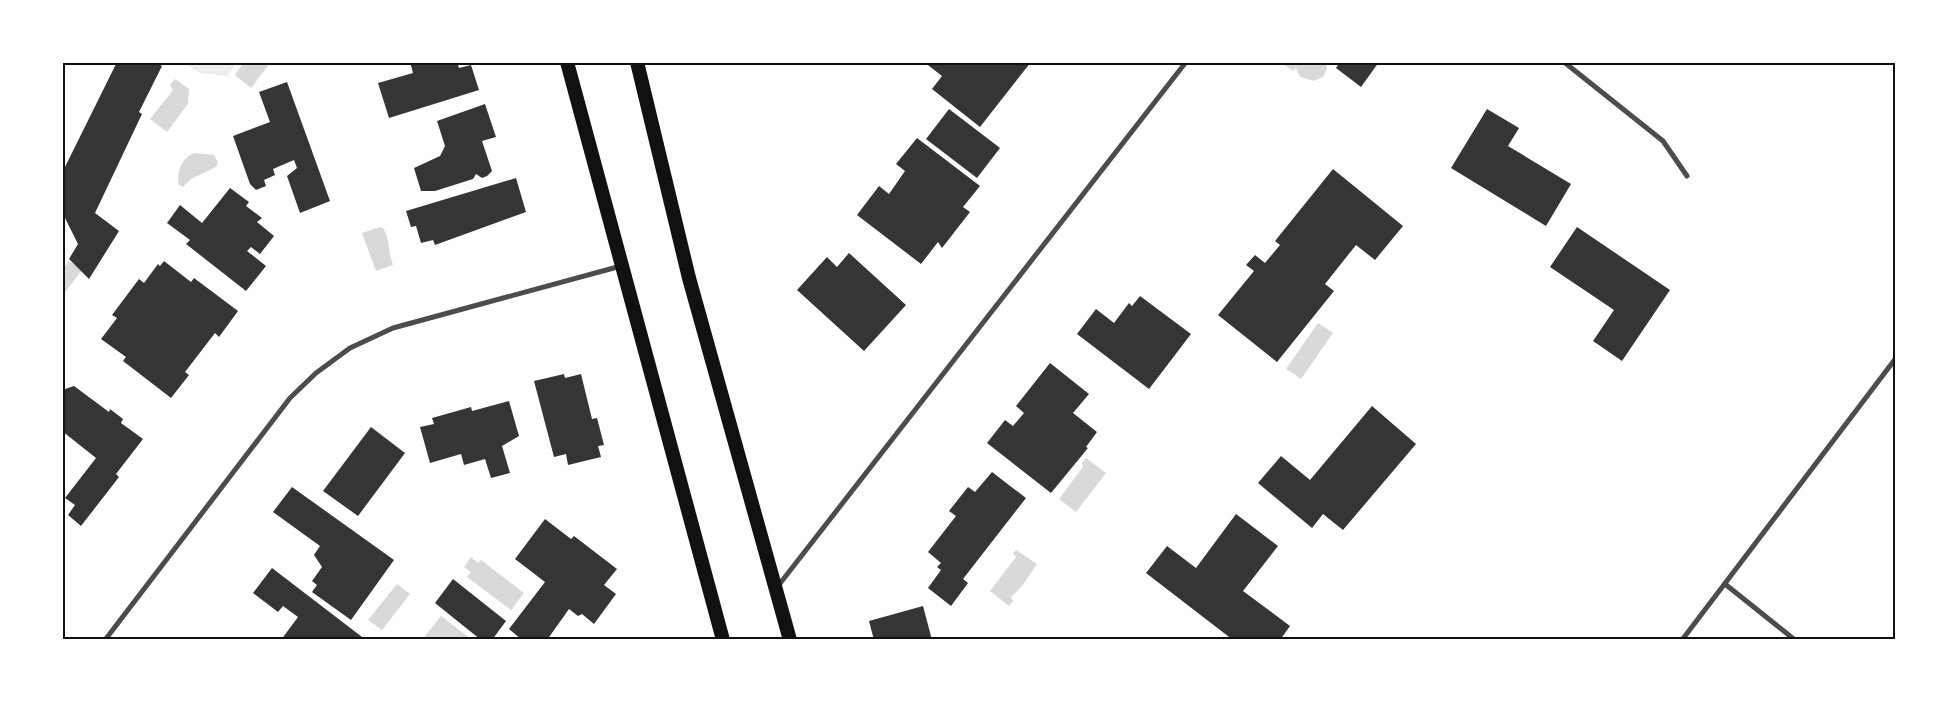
<svg xmlns="http://www.w3.org/2000/svg" width="1958" height="702" font-family="'Asap Condensed',sans-serif">
<style>
.green{fill:#eee}
.water{fill:#d9d9d9}
.building{fill:#353535}
.lines{fill:none;stroke-linecap:round;stroke-linejoin:round}
.minor{stroke:#4c4c4c;stroke-width:5}
.trunk{stroke:#111;stroke-width:14}
.neatline{fill:none;stroke:#111;stroke-width:2}
</style>
<rect width="100%" height="100%" fill="#fff"/>
<path class="green" d="M 184,63 L 236,63 L 227,76 L 200,73 Z"/>
<g class="water">
<path d="M 244,62 L 270,62 L 270,63 L 251,88 L 235,75 Z"/>
<path d="M 1280,62 L 1326,63 L 1327,68 L 1323,77 L 1314,81 L 1300,77 L 1296,68 L 1293,71 Z"/>
<path d="M 175,79 L 189,89 L 188,104 L 167,132 L 150,119 L 173,90 L 170,85 Z"/>
<path d="M 194,153 L 214,155 L 218,163 L 216,167 L 191,179 L 183,187 L 179,185 C 176,172 182,158 194,153 Z"/>
<path d="M 380,227 L 383,228 C 390,239 388,252 393,265 L 376,271 L 362,233 Z"/>
<path d="M 69,261 L 82,270 L 63,295 L 63,268 Z"/>
<path d="M 1318,323 L 1333,333 L 1301,379 L 1286,369 Z"/>
<path d="M 1086,458 L 1106,473 L 1076,512 L 1059,499 L 1083,467 L 1082,463 Z"/>
<path d="M 1016,550 L 1037,564 L 1022,586 L 1011,597 L 1013,601 L 1009,606 L 990,591 L 1016,557 L 1013,553 Z"/>
<path d="M 471,557 L 478,563 L 481,560 L 524,593 L 511,610 L 467,577 L 471,572 L 464,567 Z"/>
<path d="M 397,584 L 410,594 L 382,630 L 368,620 Z"/>
<path d="M 441,616 L 471,639 L 429,639 L 425,636 Z"/>
</g>
<g class="building">
<path d="M 117,62 L 155,62 L 162,66 L 139,112 L 142,114 L 95,213 L 119,231 L 89,279 L 69,259 L 78,244 L 62,212 L 62,173 Z"/>
<path d="M 410,62 L 457,62 L 459,68 L 471,65 L 479,90 L 389,118 L 378,83 L 413,73 Z"/>
<path d="M 924,62 L 1031,62 L 980,127 L 932,89 L 942,76 Z"/>
<path d="M 1340,62 L 1379,62 L 1361,87 L 1336,68 Z"/>
<path d="M 287,82 L 330,201 L 300,213 L 287,176 L 297,168 L 294,160 L 273,169 L 275,175 L 264,180 L 266,186 L 256,190 L 250,184 L 233,136 L 270,122 L 259,92 Z"/>
<path d="M 485,104 L 496,137 L 482,141 L 492,171 L 487,176 L 482,178 L 476,174 L 473,179 L 435,191 L 421,191 L 414,168 L 440,156 L 445,146 L 437,121 Z"/>
<path d="M 949,109 L 1000,148 L 977,178 L 926,139 Z"/>
<path d="M 1487,109 L 1519,128 L 1508,146 L 1571,184 L 1546,226 L 1451,168 Z"/>
<path d="M 917,138 L 980,186 L 963,207 L 970,212 L 942,248 L 938,242 L 921,264 L 857,215 L 879,186 L 889,194 L 905,171 L 896,164 Z"/>
<path d="M 1333,169 L 1403,226 L 1375,260 L 1356,245 L 1325,284 L 1334,291 L 1277,362 L 1218,315 L 1254,271 L 1246,265 L 1255,255 L 1265,263 L 1280,245 L 1275,241 Z"/>
<path d="M 516,178 L 526,212 L 435,245 L 433,240 L 421,243 L 416,226 L 411,227 L 406,211 Z"/>
<path d="M 230,188 L 249,202 L 246,206 L 262,218 L 257,222 L 274,236 L 260,254 L 251,247 L 247,251 L 266,266 L 246,291 L 186,244 L 190,240 L 167,223 L 180,205 L 202,223 Z"/>
<path d="M 1577,227 L 1670,290 L 1622,361 L 1593,341 L 1614,310 L 1550,267 Z"/>
<path d="M 849,253 L 906,305 L 864,351 L 797,290 L 827,257 L 837,267 Z"/>
<path d="M 164,261 L 191,282 L 194,278 L 238,311 L 219,337 L 215,333 L 185,372 L 189,375 L 171,398 L 123,361 L 126,357 L 101,339 L 117,318 L 112,315 L 139,279 L 144,283 L 158,264 L 160,266 Z"/>
<path d="M 1140,296 L 1191,334 L 1149,389 L 1077,334 L 1096,309 L 1114,323 L 1129,303 L 1132,306 Z"/>
<path d="M 1050,363 L 1089,394 L 1073,413 L 1097,432 L 1086,447 L 1088,448 L 1051,493 L 987,443 L 1005,420 L 1013,426 L 1024,413 L 1016,406 Z"/>
<path d="M 564,374 L 565,378 L 581,374 L 592,419 L 597,418 L 604,445 L 598,446 L 601,457 L 568,465 L 566,454 L 554,457 L 534,381 Z"/>
<path d="M 74,386 L 109,412 L 110,409 L 123,419 L 121,423 L 143,439 L 116,474 L 119,477 L 81,526 L 68,515 L 75,505 L 65,498 L 96,458 L 62,431 L 62,390 Z"/>
<path d="M 509,401 L 519,436 L 502,446 L 510,473 L 491,478 L 485,459 L 464,465 L 461,454 L 430,463 L 420,427 L 434,424 L 432,418 L 471,407 L 472,411 Z"/>
<path d="M 1372,406 L 1416,444 L 1343,530 L 1323,514 L 1312,528 L 1258,483 L 1281,456 L 1310,480 Z"/>
<path d="M 371,427 L 405,453 L 358,516 L 323,491 Z"/>
<path d="M 992,472 L 1026,498 L 963,579 L 968,583 L 951,606 L 928,588 L 941,570 L 937,567 L 941,563 L 928,552 L 956,516 L 949,511 L 968,487 L 975,492 Z"/>
<path d="M 292,487 L 394,560 L 351,620 L 312,592 L 317,585 L 312,581 L 322,567 L 314,555 L 320,546 L 273,512 Z"/>
<path d="M 1236,514 L 1278,546 L 1243,591 L 1290,626 L 1280,640 L 1233,640 L 1146,573 L 1167,546 L 1196,568 Z"/>
<path d="M 545,519 L 571,539 L 574,536 L 617,569 L 604,585 L 616,594 L 594,624 L 582,614 L 578,616 L 569,609 L 547,640 L 522,640 L 509,629 L 545,582 L 515,559 Z"/>
<path d="M 272,568 L 366,640 L 281,640 L 298,617 L 283,606 L 278,612 L 253,593 Z"/>
<path d="M 453,579 L 506,621 L 492,640 L 481,640 L 435,603 Z"/>
<path d="M 923,606 L 932,640 L 874,640 L 869,621 Z"/>
</g>
<g class="lines">
<g class="minor">
<path d="M 1564,62 L 1663,141 L 1687,176"/>
<path d="M 1725,584 L 1795,640"/>
<path d="M 778,586 L 1186,62"/>
<path d="M 105,640 L 290,398 L 316,373 L 350,348 L 393,328 L 621,266"/>
<path d="M 1682,640 L 1896,358"/>
</g>
<g class="trunk">
<path d="M 567,62 L 723,640"/>
<path d="M 637,62 L 689,278 L 790,640"/>
</g>
</g>
<rect width="1958" height="702" fill="none" stroke="#ffffff" stroke-width="128"/>
<rect x="64" y="64" width="1830" height="574" class="neatline"/>
</svg>
